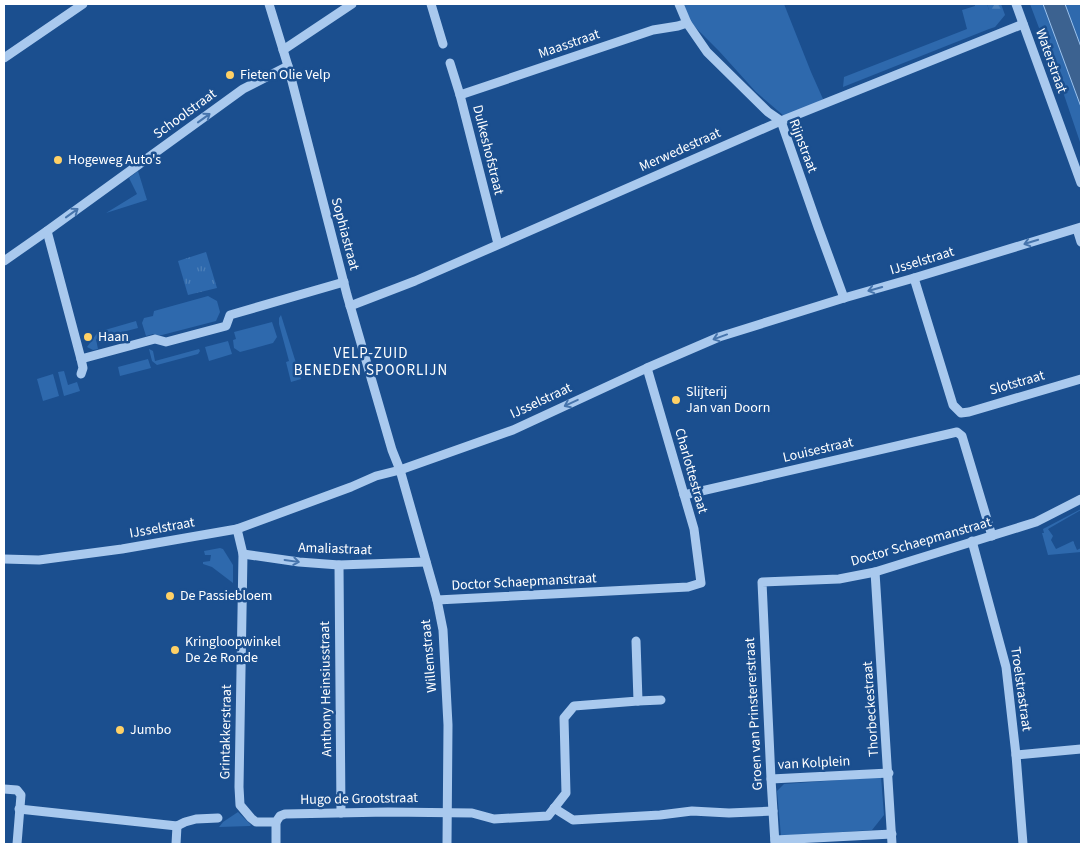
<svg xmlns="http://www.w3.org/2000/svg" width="1085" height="848" font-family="'Source Sans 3',sans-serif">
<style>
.grass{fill:#2e69ad}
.forest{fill:url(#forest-firs)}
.park{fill:url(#park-tufts)}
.water{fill:#3c6290;stroke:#9cc4f0}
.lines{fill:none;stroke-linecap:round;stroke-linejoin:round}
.minor{stroke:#a9c9ee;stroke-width:9}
.oneway{stroke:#4674ac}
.poi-dot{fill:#ffd166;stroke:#1b4f8f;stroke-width:2}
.labels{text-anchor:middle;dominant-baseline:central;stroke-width:5;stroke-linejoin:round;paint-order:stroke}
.street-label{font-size:14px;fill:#fff;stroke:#1b4f8f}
.poi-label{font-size:14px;fill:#fff;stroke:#1b4f8f;text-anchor:start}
.neighbourhood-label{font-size:15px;letter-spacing:1px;fill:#fff;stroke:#1b4f8f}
</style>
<defs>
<pattern id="forest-firs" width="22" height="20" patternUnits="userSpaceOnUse" patternTransform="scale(1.25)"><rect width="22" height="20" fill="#2e69ad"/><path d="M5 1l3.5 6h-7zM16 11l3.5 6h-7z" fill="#4d80b9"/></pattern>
<pattern id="park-tufts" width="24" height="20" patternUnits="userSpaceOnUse" patternTransform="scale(1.25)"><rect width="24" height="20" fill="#2e69ad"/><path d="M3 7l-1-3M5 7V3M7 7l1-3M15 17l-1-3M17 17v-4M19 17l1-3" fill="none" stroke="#4d80b9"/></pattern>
</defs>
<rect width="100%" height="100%" fill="#1b4f8f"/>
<g class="grass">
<path d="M 683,4 L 784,4 L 811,72 L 823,99 L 809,107 L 784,116 L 756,92 L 719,51 L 692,24 Z"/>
<path d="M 975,4 L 987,4 L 989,10 L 989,29 L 843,87 L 844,77 L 967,29 L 962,10 L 975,6 Z"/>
<path d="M 1030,4 L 1043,4 L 1081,107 L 1081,145 L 1062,89 Z"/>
<path d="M 1065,4 L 1081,4 L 1081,47 Z"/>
<path d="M 138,171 L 147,200 L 106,213 L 137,194 L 129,178 Z"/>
<path d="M 208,296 L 217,301 L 220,312 L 216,321 L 162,335 L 157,336 L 153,334 L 146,336 L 142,323 L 144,318 L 153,316 L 154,311 Z"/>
<path d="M 281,315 L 301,379 L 291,382 L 286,362 L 289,361 L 279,324 L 279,318 Z"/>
<path d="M 136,321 L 138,328 L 96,339 L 98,349 L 93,350 L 87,347 L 98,332 Z"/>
<path d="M 272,322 L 277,337 L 273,343 L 240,352 L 234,348 L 233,340 L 236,339 L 234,332 Z"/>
<path d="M 228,341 L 232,354 L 209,361 L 205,347 Z"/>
<path d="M 149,349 L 153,351 L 155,361 L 199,349 L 200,351 L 198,354 L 157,365 L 152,361 Z"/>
<path d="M 148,359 L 151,368 L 120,376 L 118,367 Z"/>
<path d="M 64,371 L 68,385 L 77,382 L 80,391 L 64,396 L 58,372 Z"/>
<path d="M 53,374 L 59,396 L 43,401 L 37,379 Z"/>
<path d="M 1081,509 L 1081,510 L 1048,529 L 1053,536 L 1051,540 L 1056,549 L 1073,541 L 1074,542 L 1074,543 L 1077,550 L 1081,548 L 1081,552 L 1048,555 L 1042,533 L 1044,533 L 1043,529 Z"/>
<path d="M 220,548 L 223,549 L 233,565 L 233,583 L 212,567 L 203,564 L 203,562 L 210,561 L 211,555 L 205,555 L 204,551 Z"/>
<path d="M 881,777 L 884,815 L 872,830 L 781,836 L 777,791 L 784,784 Z"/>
<path d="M 238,812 L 251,825 L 250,826 L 219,827 L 223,822 Z"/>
</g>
<path class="forest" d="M 987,4 L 1001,4 L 1005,15 L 995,27 L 989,29 L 989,10 Z"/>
<path class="park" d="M 206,252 L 217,288 L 188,295 L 178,261 Z"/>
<path class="water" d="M 1043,4 L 1065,4 L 1081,47 L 1081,107 Z"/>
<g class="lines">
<g class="minor">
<path d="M 269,4 L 288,66 L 347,295 L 392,450 L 400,470 L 437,600 L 443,630 L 448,725 L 447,844"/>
<path d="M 431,4 L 443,44"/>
<path d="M 679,4 L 687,23 L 707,52 L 768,112 L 781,121 L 818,227 L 844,298"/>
<path d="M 1016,4 L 1081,183"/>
<path d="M 283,50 L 352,4"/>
<path d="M 4,58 L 83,4"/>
<path d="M 450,63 L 460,95 L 498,244"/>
<path d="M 460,95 L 653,30 L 678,26 L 687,23"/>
<path d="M 1077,229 L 1081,242"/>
<path d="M 47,231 L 81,359 L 155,339 L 166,342 L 226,326 L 230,315 L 344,282"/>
<path d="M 4,261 L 47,231 L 243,89 L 288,66"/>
<path d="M 914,278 L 953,405 L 961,413 L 969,412 L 1081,379"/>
<path d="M 350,306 L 415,281 L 781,121 L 1023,24"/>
<path d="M 81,359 L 83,368 L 81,374"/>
<path d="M 684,495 L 957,432 L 962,436 L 992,536"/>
<path d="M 237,529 L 243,554 L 239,787 L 240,805 L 251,818 L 256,822 L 276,822 L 280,816 L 285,814 L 388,812 L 472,813 L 494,819 L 548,816 L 566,793 L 564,718 L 574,706 L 638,701 L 636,641"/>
<path d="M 972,541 L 1006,667 L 1016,755 L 1023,844"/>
<path d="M 243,554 L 299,562 L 339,565 L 426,562"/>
<path d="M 4,559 L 39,560 L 122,549 L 237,529 L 351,487 L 376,476 L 400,470 L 513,430 L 647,368 L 719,337 L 844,298 L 914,278 L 1081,227"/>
<path d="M 339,565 L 341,813"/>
<path d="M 875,572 L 892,844"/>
<path d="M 437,600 L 688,587 L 701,583 L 694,529 L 647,368"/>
<path d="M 638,701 L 661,700"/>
<path d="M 1016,755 L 1081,749"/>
<path d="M 771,779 L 889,773"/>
<path d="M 4,789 L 17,790 L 21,795 L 17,844"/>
<path d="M 554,808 L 573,820 L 660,815 L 692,811 L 729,813 L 773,811"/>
<path d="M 19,809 L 177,826 L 185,822 L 196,819 L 218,818"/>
<path d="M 775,840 L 892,834"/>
<path d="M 176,844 L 177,826"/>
<path d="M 276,844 L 276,822"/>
<path d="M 775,844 L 771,779 L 762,582 L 839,579 L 875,572 L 1036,522 L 1081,499"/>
</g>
</g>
<defs><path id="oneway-shaft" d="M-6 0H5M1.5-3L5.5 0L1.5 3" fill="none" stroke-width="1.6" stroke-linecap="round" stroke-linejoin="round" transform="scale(1.25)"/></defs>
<g class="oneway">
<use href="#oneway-shaft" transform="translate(204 118) rotate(-36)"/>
<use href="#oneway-shaft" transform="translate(72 213) rotate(-36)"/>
<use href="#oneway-shaft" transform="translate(1031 242) rotate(163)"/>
<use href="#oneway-shaft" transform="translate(875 289) rotate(164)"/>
<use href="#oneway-shaft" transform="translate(720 337) rotate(160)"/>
<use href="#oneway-shaft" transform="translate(571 403) rotate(155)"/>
<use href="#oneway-shaft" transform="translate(292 561) rotate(8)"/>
</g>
<g class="poi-dot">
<circle cx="230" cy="75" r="5"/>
<circle cx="58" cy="160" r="5"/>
<circle cx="88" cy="337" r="5"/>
<circle cx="676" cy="400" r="5"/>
<circle cx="170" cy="596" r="5"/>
<circle cx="175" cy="650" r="5"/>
<circle cx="120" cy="730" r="5"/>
</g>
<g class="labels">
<g class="street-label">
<text transform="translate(569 44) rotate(-19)">Maasstraat</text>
<text transform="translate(1051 61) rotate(70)">Waterstraat</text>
<text transform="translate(185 114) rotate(-36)">Schoolstraat</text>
<text transform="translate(803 146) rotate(69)">Rijnstraat</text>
<text transform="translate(488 150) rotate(76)">Dulkeshofstraat</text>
<text transform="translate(680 150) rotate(-24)">Merwedestraat</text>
<text transform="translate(345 234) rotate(75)">Sophiastraat</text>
<text transform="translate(922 261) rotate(-17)">IJsselstraat</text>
<text transform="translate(1017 383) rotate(-16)">Slotstraat</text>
<text transform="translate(541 401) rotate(-25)">IJsselstraat</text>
<text transform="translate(818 450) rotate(-13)">Louisestraat</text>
<text transform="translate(691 471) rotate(74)">Charlottestraat</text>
<text transform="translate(162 528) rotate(-10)">IJsselstraat</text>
<text transform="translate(921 542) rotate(-16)">Doctor Schaepmanstraat</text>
<text transform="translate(335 549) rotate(2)">Amaliastraat</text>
<text transform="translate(524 582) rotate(-3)">Doctor Schaepmanstraat</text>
<text transform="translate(429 656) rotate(-95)">Willemstraat</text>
<text transform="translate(326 689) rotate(-91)">Anthony Heinsiusstraat</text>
<text transform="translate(1021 689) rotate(82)">Troelstrastraat</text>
<text transform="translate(871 709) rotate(-94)">Thorbeckestraat</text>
<text transform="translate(754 714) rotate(-93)">Groen van Prinstererstraat</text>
<text transform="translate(226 732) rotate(-89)">Grintakkerstraat</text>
<text transform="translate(814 763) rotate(-3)">van Kolplein</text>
<text transform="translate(359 799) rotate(-1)">Hugo de Grootstraat</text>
</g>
<g class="poi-label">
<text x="240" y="75">Fieten Olie Velp</text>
<text x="68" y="160">Hogeweg Auto's</text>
<text x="98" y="337">Haan</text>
<text x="686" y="392">Slijterij<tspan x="686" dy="16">Jan van Doorn</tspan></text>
<text x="180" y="596">De Passiebloem</text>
<text x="185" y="642">Kringloopwinkel<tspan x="185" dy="16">De 2e Ronde</tspan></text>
<text x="130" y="730">Jumbo</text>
</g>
<g class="neighbourhood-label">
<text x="371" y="353">VELP-ZUID<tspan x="371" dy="17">BENEDEN SPOORLIJN</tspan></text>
</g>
</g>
<rect width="1085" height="848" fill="none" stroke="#ffffff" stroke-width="10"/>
</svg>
